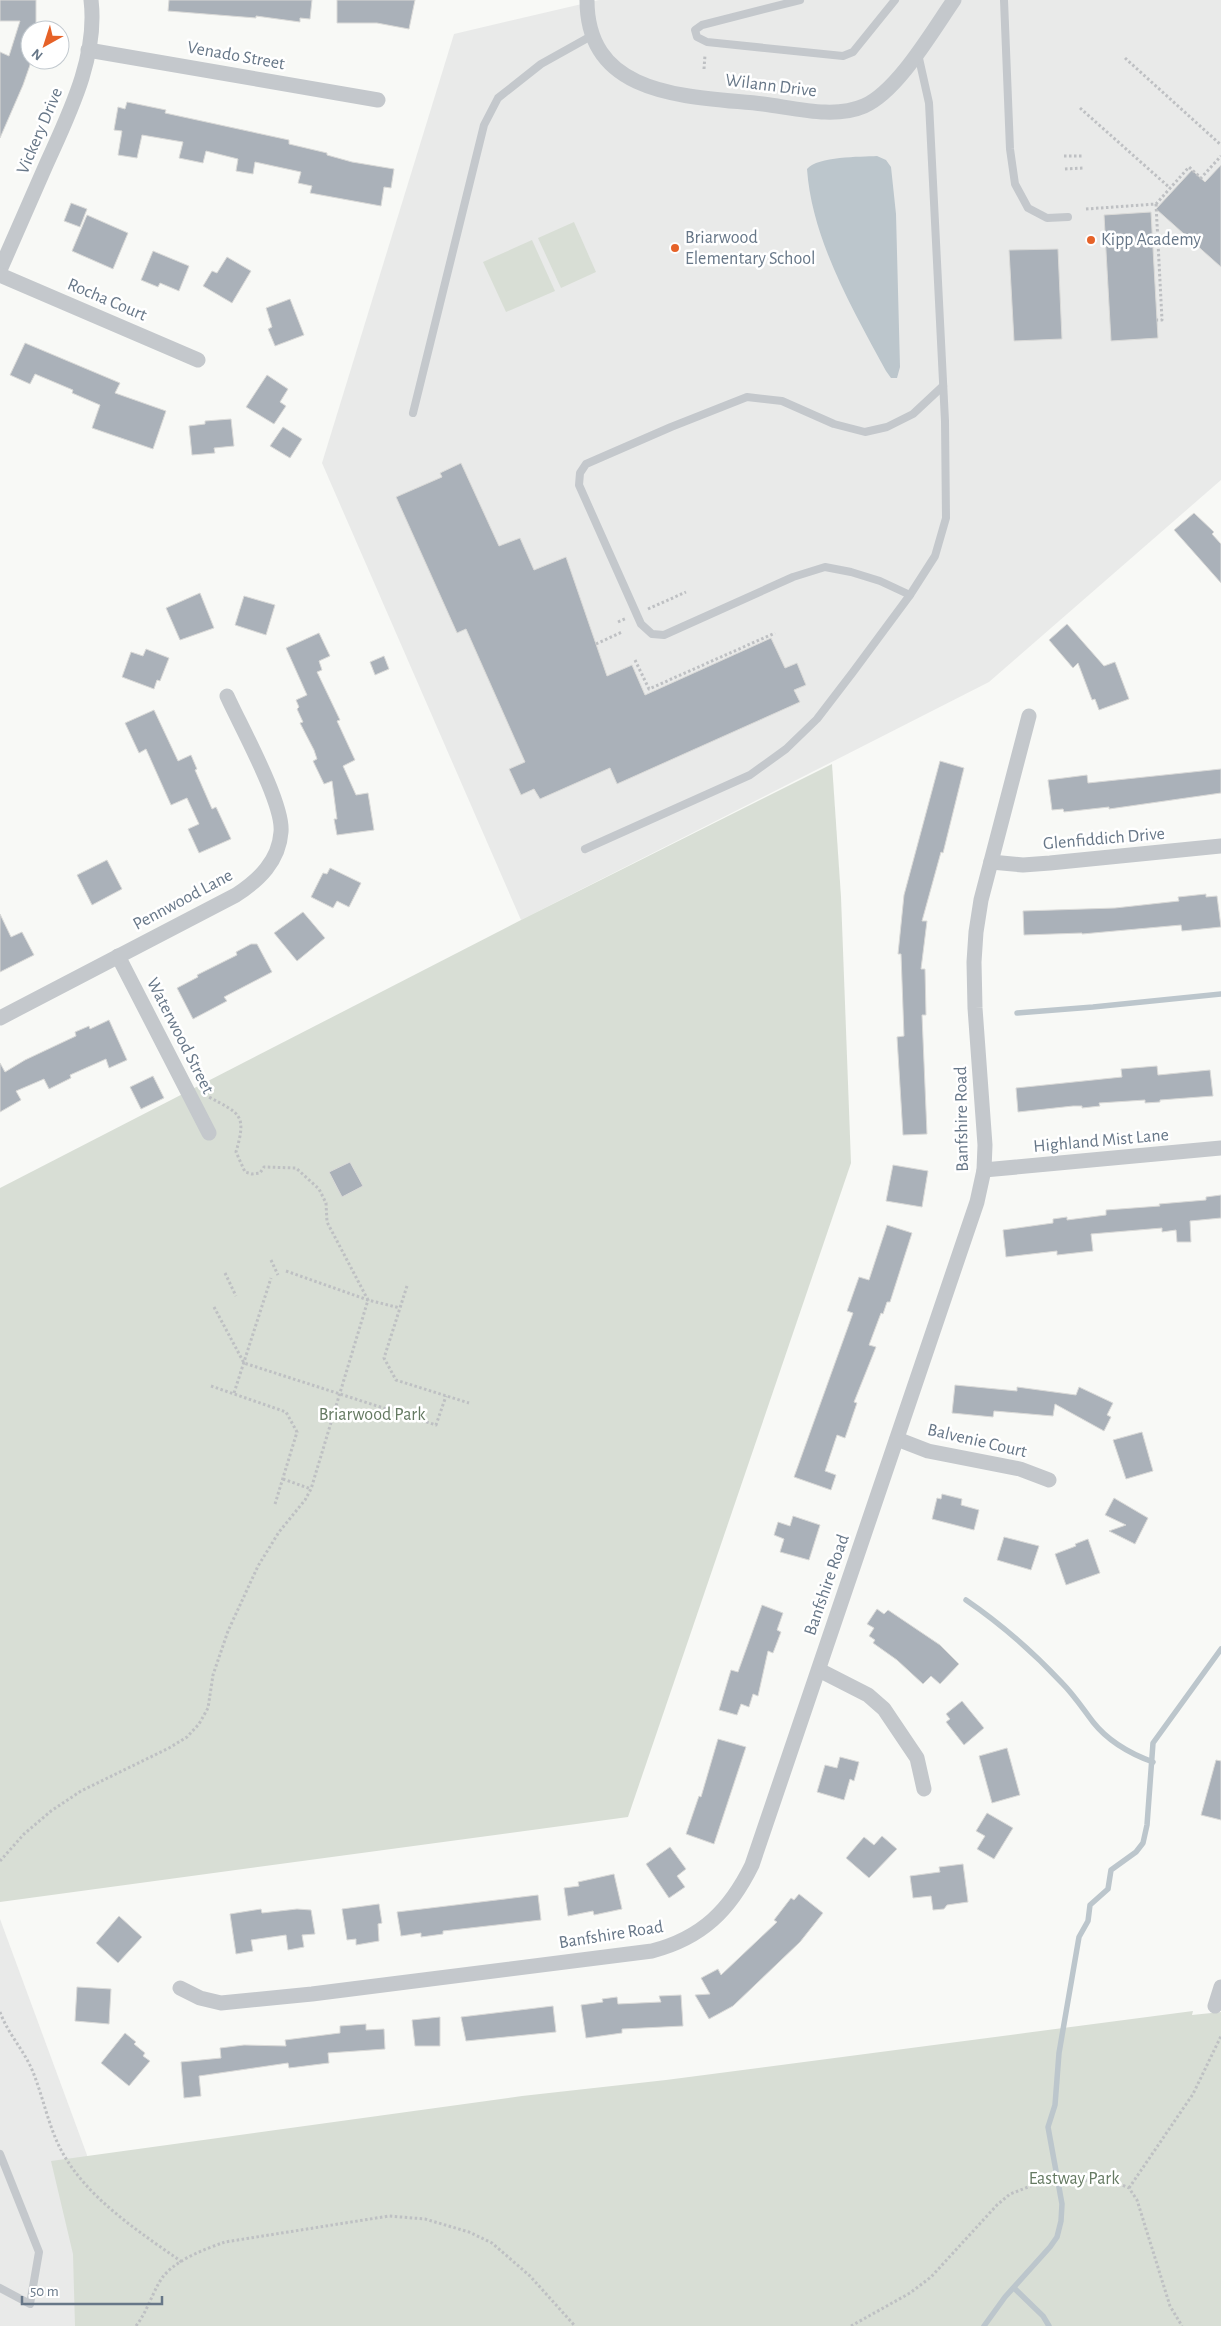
<svg xmlns="http://www.w3.org/2000/svg" width="1221" height="2326" font-family="'Alegreya Sans',sans-serif">
<style>
.built{fill:#e9eae9}
.green{fill:#d8ded5}
.water{fill:#bcc6cc}
.lines{fill:none;stroke-linecap:round;stroke-linejoin:round}
.stream{stroke:#bcc6cc;stroke-width:5.5}
.building{fill:#aab1b9;stroke:#dadad8}
.path{stroke:#bec0c3;stroke-width:3;stroke-dasharray:2.5 2.5;stroke-linecap:butt}
.lane{stroke:#c4c8cc;stroke-width:8}
.street{stroke:#c4c8cc;stroke-width:15}
.poi-dot{fill:#e66228;stroke:#fff;stroke-width:2}
.labels{text-anchor:middle;dominant-baseline:central;stroke-width:5;stroke-linejoin:round;paint-order:stroke}
.street-label{font-size:18px;fill:#677788;stroke:#fff}
.poi-label{font-size:18px;fill:#677788;stroke:#fff;text-anchor:start}
.park-label{font-size:18px;fill:#657a62;stroke:#fff}
</style>
<rect width="100%" height="100%" fill="#f8f9f6"/>
<g class="built">
<path d="M 599,0 L 1221,0 L 1221,480 L 989,682 L 521,920 L 322,463 L 454,34 Z"/>
<path d="M 0,1919 L 87,2155 L 97,2326 L 0,2326 Z"/>
</g>
<g class="green">
<path d="M 574,222 L 596,272 L 561,288 L 538,238 Z"/>
<path d="M 532,240 L 555,291 L 506,312 L 483,262 Z"/>
<path d="M 832,764 L 841,897 L 851,1163 L 628,1817 L 0,1902 L 0,1188 L 521,920 Z"/>
<path d="M 1193,2011 L 1192,2015 L 1221,2012 L 1221,2326 L 75,2326 L 73,2254 L 51,2161 L 522,2096 L 666,2080 Z"/>
</g>
<path class="water" d="M 877,156 L 886,160 L 891,167 L 896,214 L 900,367 L 897,378 L 891,378 L 886,371 C 853,310 812,240 807,169 C 818,156 860,157 877,156 Z"/>
<g class="lines">
<g class="stream">
<path d="M 1017,1013 L 1093,1007 L 1221,994"/>
<path d="M 966,1600 C 1001,1624 1033,1652 1062,1683 C 1074,1695 1083,1709 1093,1722 C 1108,1741 1131,1754 1153,1762"/>
<path d="M 1014,2288 L 1043,2316 L 1049,2326"/>
<path d="M 984,2326 L 1005,2297 L 1050,2247 L 1057,2237 L 1061,2221 L 1062,2204 L 1048,2127 L 1055,2105 L 1059,2053 L 1079,1937 L 1088,1921 L 1090,1905 L 1108,1889 L 1111,1870 L 1136,1852 L 1143,1843 L 1147,1825 L 1153,1743 L 1221,1649"/>
</g>
</g>
<g class="building">
<path d="M 0,0 L 36,0 L 36,27 L 30,27 L 30,65 L 23,85 L 0,138 L 0,52 L 9,56 L 20,21 L 0,21 Z"/>
<path d="M 169,0 L 312,0 L 310,19 L 300,18 L 300,22 L 256,16 L 256,18 L 168,11 Z"/>
<path d="M 337,0 L 415,0 L 409,29 L 377,23 L 337,23 Z"/>
<path d="M 127,102 L 166,110 L 165,113 L 289,140 L 289,144 L 327,153 L 327,155 L 352,162 L 394,169 L 391,188 L 384,187 L 381,206 L 310,193 L 312,186 L 298,183 L 301,172 L 255,162 L 253,174 L 236,171 L 238,159 L 206,151 L 203,163 L 179,158 L 183,142 L 142,135 L 137,158 L 118,155 L 122,131 L 114,130 L 118,107 L 125,109 Z"/>
<path d="M 1221,165 L 1221,267 L 1156,209 L 1192,170 L 1205,182 Z"/>
<path d="M 71,203 L 87,209 L 80,227 L 64,221 Z"/>
<path d="M 1151,212 L 1158,338 L 1111,341 L 1104,215 Z"/>
<path d="M 87,215 L 128,233 L 113,269 L 72,251 Z"/>
<path d="M 1058,249 L 1062,339 L 1014,341 L 1009,250 Z"/>
<path d="M 153,251 L 189,266 L 179,291 L 160,283 L 158,287 L 141,280 Z"/>
<path d="M 227,257 L 251,271 L 232,303 L 203,286 L 212,271 L 217,273 Z"/>
<path d="M 290,299 L 304,335 L 275,346 L 268,329 L 272,327 L 266,308 Z"/>
<path d="M 25,343 L 120,383 L 115,393 L 166,411 L 153,449 L 92,428 L 100,405 L 72,393 L 73,390 L 35,374 L 30,384 L 10,375 Z"/>
<path d="M 267,375 L 288,389 L 280,402 L 286,406 L 274,424 L 246,407 Z"/>
<path d="M 231,419 L 234,446 L 214,448 L 215,453 L 192,455 L 189,426 L 205,424 L 205,421 Z"/>
<path d="M 283,427 L 302,439 L 290,458 L 270,446 Z"/>
<path d="M 461,463 L 499,546 L 520,538 L 534,570 L 566,557 L 607,676 L 632,665 L 645,695 L 771,638 L 785,668 L 797,663 L 806,685 L 794,690 L 800,702 L 617,784 L 610,768 L 540,799 L 534,789 L 521,795 L 509,769 L 525,762 L 466,629 L 457,633 L 396,497 L 442,477 L 440,473 Z"/>
<path d="M 1194,513 L 1214,532 L 1212,534 L 1221,544 L 1221,583 L 1174,530 Z"/>
<path d="M 200,593 L 214,628 L 180,640 L 166,608 Z"/>
<path d="M 244,596 L 275,605 L 266,635 L 235,625 Z"/>
<path d="M 1067,624 L 1104,666 L 1115,662 L 1129,699 L 1099,710 L 1095,699 L 1092,700 L 1078,663 L 1073,668 L 1049,640 Z"/>
<path d="M 319,633 L 330,656 L 319,661 L 322,670 L 317,672 L 340,720 L 337,721 L 355,760 L 343,766 L 356,795 L 368,793 L 374,830 L 337,835 L 334,819 L 337,819 L 332,781 L 324,784 L 313,761 L 317,759 L 314,750 L 300,723 L 303,722 L 297,709 L 299,707 L 296,700 L 307,695 L 286,648 Z"/>
<path d="M 146,649 L 169,658 L 160,681 L 157,680 L 154,689 L 122,677 L 131,652 L 143,656 Z"/>
<path d="M 384,656 L 389,669 L 375,675 L 370,662 Z"/>
<path d="M 154,710 L 178,761 L 191,755 L 197,769 L 195,770 L 212,809 L 216,807 L 231,839 L 199,853 L 188,829 L 199,824 L 187,798 L 171,805 L 146,749 L 139,753 L 125,723 Z"/>
<path d="M 940,761 L 964,768 L 943,853 L 941,852 L 922,921 L 927,921 L 921,969 L 925,969 L 926,1015 L 922,1015 L 927,1134 L 903,1135 L 897,1037 L 904,1036 L 901,954 L 898,954 L 904,895 Z"/>
<path d="M 1221,769 L 1221,793 L 1109,809 L 1109,807 L 1064,812 L 1063,809 L 1052,810 L 1048,780 L 1087,775 L 1088,783 Z"/>
<path d="M 107,860 L 122,889 L 92,905 L 77,875 Z"/>
<path d="M 330,868 L 361,883 L 349,907 L 337,901 L 333,908 L 311,897 L 323,873 L 327,874 Z"/>
<path d="M 1206,894 L 1206,897 L 1217,896 L 1221,927 L 1182,931 L 1181,925 L 1082,934 L 1082,933 L 1024,935 L 1023,911 L 1115,908 L 1179,901 L 1178,897 Z"/>
<path d="M 303,912 L 325,938 L 297,961 L 274,933 Z"/>
<path d="M 0,914 L 11,937 L 22,932 L 34,955 L 0,972 Z"/>
<path d="M 251,944 L 257,944 L 272,972 L 224,997 L 227,1001 L 193,1019 L 177,988 L 198,977 L 197,975 L 237,955 L 236,952 Z"/>
<path d="M 109,1020 L 127,1060 L 109,1068 L 106,1059 L 70,1075 L 71,1078 L 49,1089 L 44,1079 L 16,1091 L 21,1100 L 0,1112 L 0,1063 L 5,1072 L 25,1060 L 76,1036 L 75,1032 L 89,1026 L 90,1029 Z"/>
<path d="M 1157,1066 L 1158,1075 L 1210,1070 L 1213,1096 L 1160,1100 L 1160,1102 L 1145,1103 L 1145,1100 L 1099,1103 L 1100,1106 L 1082,1108 L 1082,1106 L 1073,1106 L 1018,1112 L 1016,1088 L 1122,1077 L 1121,1069 Z"/>
<path d="M 153,1076 L 164,1098 L 141,1109 L 130,1087 Z"/>
<path d="M 350,1162 L 363,1186 L 342,1197 L 329,1172 Z"/>
<path d="M 893,1165 L 928,1171 L 922,1207 L 886,1201 Z"/>
<path d="M 1221,1195 L 1221,1218 L 1190,1221 L 1191,1242 L 1177,1242 L 1176,1230 L 1162,1232 L 1162,1228 L 1091,1234 L 1093,1251 L 1057,1255 L 1057,1251 L 1006,1257 L 1003,1230 L 1053,1223 L 1053,1219 L 1067,1217 L 1067,1220 L 1106,1215 L 1106,1210 L 1160,1206 L 1159,1204 L 1206,1200 L 1206,1197 Z"/>
<path d="M 887,1225 L 912,1233 L 890,1302 L 887,1302 L 883,1314 L 881,1313 L 869,1345 L 876,1347 L 854,1402 L 857,1403 L 845,1438 L 837,1435 L 825,1471 L 836,1475 L 831,1490 L 794,1477 L 853,1313 L 847,1311 L 859,1277 L 869,1280 Z"/>
<path d="M 955,1385 L 1017,1391 L 1017,1387 L 1076,1395 L 1079,1387 L 1113,1403 L 1107,1415 L 1111,1417 L 1104,1431 L 1055,1404 L 1053,1416 L 994,1411 L 993,1417 L 952,1413 Z"/>
<path d="M 1142,1432 L 1153,1471 L 1126,1479 L 1113,1440 Z"/>
<path d="M 942,1494 L 962,1499 L 961,1505 L 979,1510 L 974,1530 L 932,1519 L 937,1498 L 941,1499 Z"/>
<path d="M 1114,1498 L 1148,1518 L 1135,1544 L 1109,1531 L 1126,1525 L 1105,1515 Z"/>
<path d="M 793,1516 L 820,1525 L 809,1560 L 780,1552 L 784,1539 L 774,1535 L 778,1522 L 790,1526 Z"/>
<path d="M 1004,1537 L 1039,1546 L 1031,1570 L 997,1560 Z"/>
<path d="M 1088,1539 L 1100,1573 L 1066,1585 L 1055,1554 L 1076,1546 L 1075,1544 Z"/>
<path d="M 762,1605 L 783,1613 L 777,1630 L 781,1632 L 773,1653 L 768,1651 L 758,1696 L 753,1694 L 749,1707 L 741,1704 L 737,1715 L 719,1710 L 731,1670 L 738,1672 Z"/>
<path d="M 877,1609 L 884,1614 L 888,1610 L 940,1645 L 959,1664 L 940,1684 L 931,1676 L 923,1684 L 897,1660 L 873,1643 L 875,1640 L 869,1636 L 874,1628 L 867,1624 Z"/>
<path d="M 962,1701 L 984,1728 L 964,1745 L 946,1722 L 950,1719 L 946,1714 Z"/>
<path d="M 718,1739 L 746,1747 L 714,1844 L 686,1834 L 699,1796 L 701,1797 Z"/>
<path d="M 1007,1748 L 1020,1795 L 992,1803 L 979,1756 Z"/>
<path d="M 840,1757 L 859,1762 L 854,1781 L 850,1779 L 844,1800 L 817,1792 L 825,1765 L 837,1768 Z"/>
<path d="M 1216,1760 L 1221,1761 L 1221,1820 L 1201,1815 Z"/>
<path d="M 987,1813 L 1013,1828 L 994,1859 L 977,1849 L 985,1836 L 976,1831 Z"/>
<path d="M 882,1836 L 897,1849 L 869,1878 L 846,1858 L 864,1837 L 874,1845 Z"/>
<path d="M 670,1847 L 686,1869 L 677,1876 L 685,1887 L 669,1898 L 646,1864 Z"/>
<path d="M 963,1864 L 968,1902 L 947,1905 L 944,1909 L 933,1910 L 931,1896 L 913,1898 L 910,1876 L 940,1872 L 939,1867 Z"/>
<path d="M 614,1874 L 622,1909 L 594,1915 L 593,1911 L 568,1916 L 564,1888 L 579,1886 L 578,1882 Z"/>
<path d="M 799,1894 L 823,1913 L 800,1942 L 733,2006 L 709,2019 L 695,1995 L 710,1994 L 701,1978 L 718,1969 L 721,1975 L 777,1922 L 774,1920 L 791,1898 L 794,1900 Z"/>
<path d="M 538,1895 L 541,1920 L 443,1931 L 443,1934 L 421,1937 L 421,1933 L 401,1936 L 397,1912 Z"/>
<path d="M 379,1904 L 382,1923 L 378,1924 L 379,1941 L 356,1945 L 356,1939 L 347,1940 L 342,1909 Z"/>
<path d="M 261,1909 L 262,1913 L 297,1909 L 311,1910 L 315,1934 L 302,1935 L 304,1947 L 288,1950 L 286,1935 L 251,1940 L 253,1951 L 236,1954 L 230,1914 Z"/>
<path d="M 119,1916 L 142,1937 L 118,1963 L 96,1943 Z"/>
<path d="M 77,1987 L 111,1989 L 109,2024 L 75,2021 Z"/>
<path d="M 681,1995 L 683,2026 L 622,2029 L 622,2033 L 586,2038 L 581,2005 L 603,2002 L 602,1999 L 617,1997 L 618,2004 L 661,2002 L 659,1996 Z"/>
<path d="M 553,2006 L 556,2032 L 466,2041 L 461,2017 Z"/>
<path d="M 440,2017 L 440,2046 L 415,2046 L 412,2020 Z"/>
<path d="M 366,2024 L 366,2030 L 384,2029 L 385,2049 L 328,2053 L 329,2063 L 289,2068 L 288,2063 L 199,2076 L 201,2096 L 184,2098 L 181,2062 L 221,2058 L 220,2048 L 244,2045 L 286,2046 L 285,2040 L 340,2033 L 340,2026 Z"/>
<path d="M 125,2033 L 136,2042 L 134,2044 L 145,2053 L 143,2056 L 150,2061 L 129,2086 L 101,2063 Z"/>
</g>
<g class="lines">
<g class="path">
<path d="M 1125,58 L 1221,145"/>
<path d="M 704,69 L 705,55"/>
<path d="M 1080,108 L 1170,188"/>
<path d="M 1064,156 L 1083,156"/>
<path d="M 1065,169 L 1083,168"/>
<path d="M 1156,204 L 1162,320 L 1157,320"/>
<path d="M 1086,209 L 1156,204 L 1189,167 L 1201,178 L 1221,156"/>
<path d="M 648,609 L 686,592"/>
<path d="M 618,622 L 627,618"/>
<path d="M 596,644 L 622,632"/>
<path d="M 635,660 L 649,689 L 775,633"/>
<path d="M 271,1260 L 278,1275"/>
<path d="M 286,1271 L 368,1300 L 400,1308"/>
<path d="M 225,1273 L 236,1296"/>
<path d="M 407,1286 L 384,1358 L 396,1380 L 469,1403"/>
<path d="M 214,1307 L 244,1363 L 436,1425 L 446,1396"/>
<path d="M 211,1386 L 286,1412 L 297,1432 L 275,1504"/>
<path d="M 234,1393 L 271,1278"/>
<path d="M 283,1479 L 311,1489"/>
<path d="M 0,1861 L 24,1834 L 51,1811 L 81,1791 L 169,1748 L 187,1737 L 199,1724 L 208,1708 L 213,1675 L 228,1631 L 258,1566 L 279,1532 L 305,1500 L 311,1489 L 368,1300 L 327,1222 L 326,1203 L 319,1189 L 296,1168 L 264,1167 L 260,1173 L 252,1174 L 245,1172 L 236,1152 C 247,1114 240,1114 209,1097"/>
<path d="M 0,2012 C 8,2034 24,2050 33,2072 C 43,2097 48,2124 60,2148 C 85,2197 138,2231 182,2262"/>
<path d="M 1129,2188 L 1193,2094 L 1221,2036"/>
<path d="M 136,2326 C 148,2310 152,2293 162,2278 C 175,2260 205,2249 225,2242 L 389,2216 L 425,2219 L 469,2232 L 492,2243 L 530,2276 L 575,2326"/>
<path d="M 851,2326 L 910,2293 L 931,2277 L 997,2205 L 1010,2194 L 1036,2184 L 1109,2179 L 1129,2188 L 1137,2200 L 1170,2306 L 1182,2326"/>
</g>
<g class="lane">
<path d="M 800,0 L 702,25 L 695,30 L 697,37 L 707,42 L 843,56 L 853,52 L 895,0"/>
<path d="M 1004,0 L 1010,149 L 1015,184 L 1028,208 L 1047,218 L 1068,217"/>
<path d="M 413,413 L 484,125 L 498,98 L 541,64 L 593,35"/>
<path d="M 910,595 L 880,581 L 851,572 L 825,567 L 793,577 L 664,635 L 652,634 L 641,624 L 579,485 L 580,473 L 586,464 L 671,427 L 747,397 L 782,401 L 834,424 L 865,432 L 887,427 L 913,414 L 943,386"/>
<path d="M 585,849 L 750,775 L 786,749 L 817,719 L 853,672 L 910,595 L 935,556 L 946,518 L 945,421 L 929,103 L 918,54"/>
<path d="M 0,2154 L 39,2252 L 30,2304 L 0,2288"/>
</g>
<g class="street">
<path d="M 587,0 C 587,99 691,96 763,104 C 795,108 834,119 864,106 C 898,91 933,30 954,0"/>
<path d="M 88,50 L 378,100"/>
<path d="M 0,270 C 15,235 31,200 46,165 C 69,114 98,57 91,0"/>
<path d="M 0,275 L 198,360"/>
<path d="M 991,862 L 1023,865 L 1050,863 L 1221,846"/>
<path d="M 118,956 L 209,1133"/>
<path d="M 0,1018 L 236,895 C 259,880 279,861 281,832 C 284,804 240,725 227,696"/>
<path d="M 984,1170 L 1221,1148"/>
<path d="M 897,1439 L 928,1451 L 1020,1469 L 1049,1480"/>
<path d="M 819,1670 L 868,1695 L 884,1709 L 917,1758 L 924,1789"/>
<path d="M 180,1988 L 200,1998 L 221,2003 L 312,1994 L 652,1951 C 702,1938 730,1910 752,1865 L 977,1202 L 984,1170 L 985,1145 L 975,1008 L 974,962 L 976,932 L 981,900 L 1029,716"/>
<path d="M 1215,2006 L 1221,1987"/>
</g>
</g>
<g class="poi-dot">
<circle cx="1091" cy="240" r="5"/>
<circle cx="675" cy="248" r="5"/>
</g>
<g class="labels">
<g class="street-label">
<text transform="translate(236 56) rotate(10)">Venado Street</text>
<text transform="translate(771 86) rotate(7)">Wilann Drive</text>
<text transform="translate(40 131) rotate(-67)">Vickery Drive</text>
<text transform="translate(107 300) rotate(23)">Rocha Court</text>
<text transform="translate(1104 839) rotate(-5)">Glenfiddich Drive</text>
<text transform="translate(183 900) rotate(-28)">Pennwood Lane</text>
<text transform="translate(180 1036) rotate(63)">Waterwood Street</text>
<text transform="translate(962 1119) rotate(-91)">Banfshire Road</text>
<text transform="translate(1101 1141) rotate(-5)">Highland Mist Lane</text>
<text transform="translate(977 1441) rotate(13)">Balvenie Court</text>
<text transform="translate(827 1585) rotate(-71)">Banfshire Road</text>
<text transform="translate(611 1935) rotate(-9)">Banfshire Road</text>
</g>
<g class="poi-label">
<text x="685" y="238">Briarwood<tspan x="685" dy="21">Elementary School</tspan></text>
<text x="1101" y="240">Kipp Academy</text>
</g>
<g class="park-label">
<text x="372" y="1415">Briarwood Park</text>
<text x="1074" y="2179">Eastway Park</text>
</g>
</g>
<g transform="translate(45 45) rotate(219)"><circle r="24" fill="#ffffff" stroke="#c2c9cf"/>
<path d="M0-4L9 19L0 12L-9 19Z" fill="#e66228"/>
<text y="-8" font-size="14" font-weight="bold" text-anchor="middle" fill="#677788">N</text>
</g>
<path d="M22 2296v8h140v-8" fill="none" stroke="#677788" stroke-width="2.5"/>
<text x="30" y="2296" font-size="15" fill="#677788" stroke="#ffffff" stroke-width="4" paint-order="stroke">50 m</text>
</svg>
